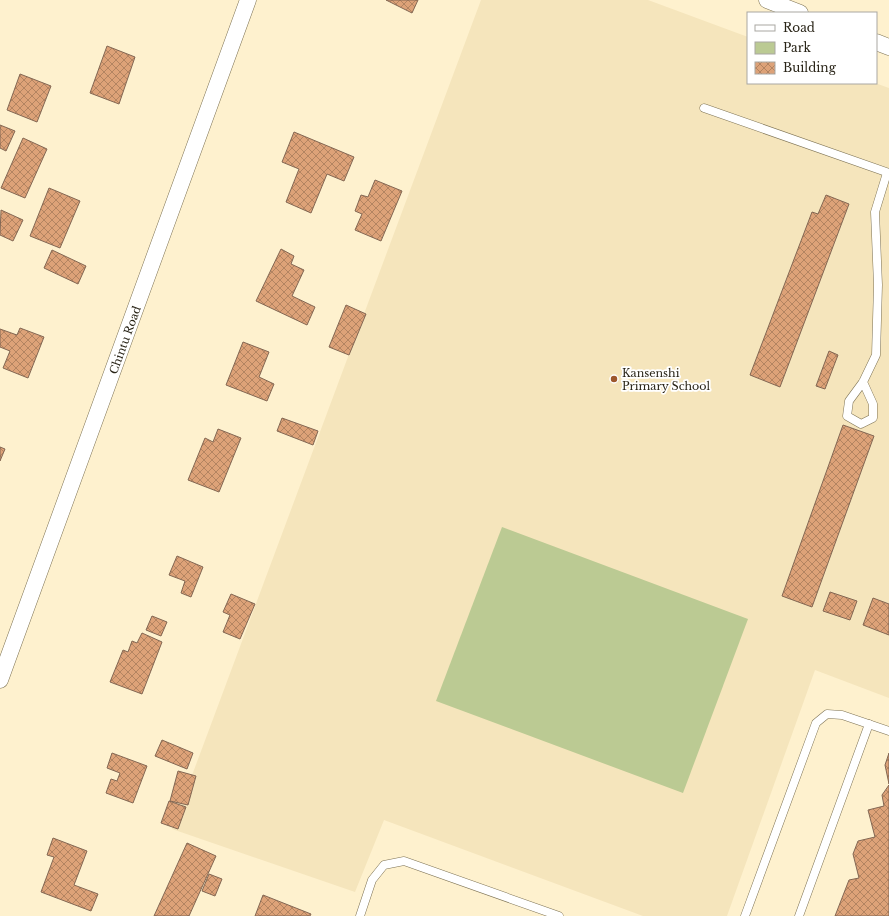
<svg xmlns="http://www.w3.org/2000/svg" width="889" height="916" font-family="'Libre Baskerville',serif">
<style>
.built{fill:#f5e5bc}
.park{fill:#bbca93}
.building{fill:url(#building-cross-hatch);stroke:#836753}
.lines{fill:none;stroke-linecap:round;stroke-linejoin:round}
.service-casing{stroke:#7e7354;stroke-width:9}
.minor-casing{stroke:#7e7354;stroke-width:17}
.service{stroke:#fff;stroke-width:8}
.minor{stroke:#fff;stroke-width:16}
.poi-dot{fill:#9d572c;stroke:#fff;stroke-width:1.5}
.labels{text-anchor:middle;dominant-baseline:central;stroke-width:3.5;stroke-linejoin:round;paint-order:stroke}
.street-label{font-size:11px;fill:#292417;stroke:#fff}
.poi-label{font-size:11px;fill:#292417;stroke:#fff;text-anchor:start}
</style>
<defs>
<pattern id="building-cross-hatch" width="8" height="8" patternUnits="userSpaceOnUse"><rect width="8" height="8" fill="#dda278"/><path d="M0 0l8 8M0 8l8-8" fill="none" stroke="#b38461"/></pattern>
</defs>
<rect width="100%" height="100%" fill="#fef1ce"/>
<path class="built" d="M 481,0 L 648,0 L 748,37 L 748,83 L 875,83 L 889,88 L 889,698 L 815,670 L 727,916 L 643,916 L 384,820 L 355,892 L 172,829 Z"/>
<path class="park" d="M 502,527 L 748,619 L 683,793 L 436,701 Z"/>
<g class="building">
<path d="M 386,0 L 418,0 L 412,13 Z"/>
<path d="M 107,46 L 135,57 L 119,104 L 90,93 Z"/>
<path d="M 20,74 L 51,86 L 37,122 L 7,110 Z"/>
<path d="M 0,125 L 15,131 L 6,151 L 0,148 Z"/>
<path d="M 294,132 L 354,157 L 344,181 L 327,174 L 311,213 L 286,202 L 299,169 L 282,162 Z"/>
<path d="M 23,138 L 47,149 L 25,198 L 1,188 Z"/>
<path d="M 375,180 L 402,191 L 381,241 L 355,230 L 362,214 L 355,211 L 361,195 L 368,197 Z"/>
<path d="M 49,188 L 80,201 L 60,248 L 30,236 Z"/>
<path d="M 826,195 L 849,204 L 780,387 L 750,375 L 812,212 L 818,214 Z"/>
<path d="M 1,210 L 23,220 L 13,241 L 0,235 Z"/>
<path d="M 281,249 L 294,256 L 291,264 L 304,270 L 292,296 L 315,307 L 307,325 L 256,301 Z"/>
<path d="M 52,250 L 86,266 L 78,284 L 44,268 Z"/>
<path d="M 346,305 L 366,314 L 349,355 L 329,347 Z"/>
<path d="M 20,328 L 44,337 L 28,378 L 3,368 L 10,351 L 0,347 L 0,329 L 17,335 Z"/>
<path d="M 243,342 L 269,352 L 259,377 L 274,384 L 267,401 L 226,385 Z"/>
<path d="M 829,351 L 838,355 L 825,389 L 816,386 Z"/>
<path d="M 282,418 L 318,431 L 313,445 L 277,431 Z"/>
<path d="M 843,425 L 874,436 L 812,607 L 782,596 Z"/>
<path d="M 218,429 L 241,438 L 219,492 L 188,480 L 205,438 L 213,442 Z"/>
<path d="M 0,447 L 5,449 L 0,461 Z"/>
<path d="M 177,556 L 203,567 L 191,597 L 181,593 L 185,581 L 169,575 Z"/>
<path d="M 830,592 L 857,601 L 850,620 L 823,611 Z"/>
<path d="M 231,594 L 255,604 L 240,639 L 223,632 L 230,615 L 223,612 Z"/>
<path d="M 873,598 L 889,604 L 889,635 L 863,625 Z"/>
<path d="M 152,616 L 167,622 L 161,636 L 146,630 Z"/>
<path d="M 142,633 L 162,642 L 142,694 L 110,682 L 123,650 L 128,652 L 132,641 L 137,643 Z"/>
<path d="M 162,740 L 193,753 L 187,769 L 155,756 Z"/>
<path d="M 112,753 L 147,766 L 133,803 L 106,793 L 111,779 L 117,781 L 120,773 L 107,768 Z"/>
<path d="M 889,753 L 889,784 L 885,765 Z"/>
<path d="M 178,771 L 196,776 L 188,805 L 170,801 Z"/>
<path d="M 889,785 L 889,916 L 835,916 L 849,880 L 859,878 L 853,854 L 858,841 L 875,837 L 868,810 L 884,806 L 882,795 Z"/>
<path d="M 169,801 L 186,807 L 178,829 L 161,823 Z"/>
<path d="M 53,838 L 87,851 L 74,885 L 98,894 L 91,911 L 41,892 L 54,857 L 47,855 Z"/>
<path d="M 187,843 L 216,856 L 189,916 L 154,916 Z"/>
<path d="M 209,874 L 222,879 L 215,896 L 202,891 Z"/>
<path d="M 263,895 L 311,914 L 310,916 L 255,916 Z"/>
</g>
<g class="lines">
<g class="service-casing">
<g id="service">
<path d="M 704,108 L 889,173"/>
<path d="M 863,382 L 873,404 L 873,418 L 861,424 L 847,416 L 849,401 L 863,382 L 876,355 L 878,285 L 875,212 L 887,173"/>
<path d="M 360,916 L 372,880 L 384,865 L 404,861 L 559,916"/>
<path d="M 745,916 L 816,723 L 827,714 L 842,715 L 889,731"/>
<path d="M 799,916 L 869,724"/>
</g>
</g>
<g class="minor-casing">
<g id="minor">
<path d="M 767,0 L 800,13"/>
<path d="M 876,42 L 889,47"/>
<path d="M 0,680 L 248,0"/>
</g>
</g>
<use href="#service" class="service"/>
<use href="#minor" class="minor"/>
</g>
<circle class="poi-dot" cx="614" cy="379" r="4"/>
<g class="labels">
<g class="street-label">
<text transform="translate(125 340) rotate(-70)">Chintu Road</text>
</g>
<g class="poi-label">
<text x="622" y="373">Kansenshi<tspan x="622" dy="13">Primary School</tspan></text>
</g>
</g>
<rect x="747" y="12" width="130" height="72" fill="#ffffff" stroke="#a9a7a2"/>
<rect x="755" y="25" width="20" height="6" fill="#ffffff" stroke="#a9a7a2"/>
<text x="783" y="32" font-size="12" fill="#292417">Road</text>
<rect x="755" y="42" width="20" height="12" fill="#bbca93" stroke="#a9a7a2"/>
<text x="783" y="52" font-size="12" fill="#292417">Park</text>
<rect x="755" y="62" width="20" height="12" fill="url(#building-cross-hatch)" stroke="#a9a7a2"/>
<text x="783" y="72" font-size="12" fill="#292417">Building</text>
</svg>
